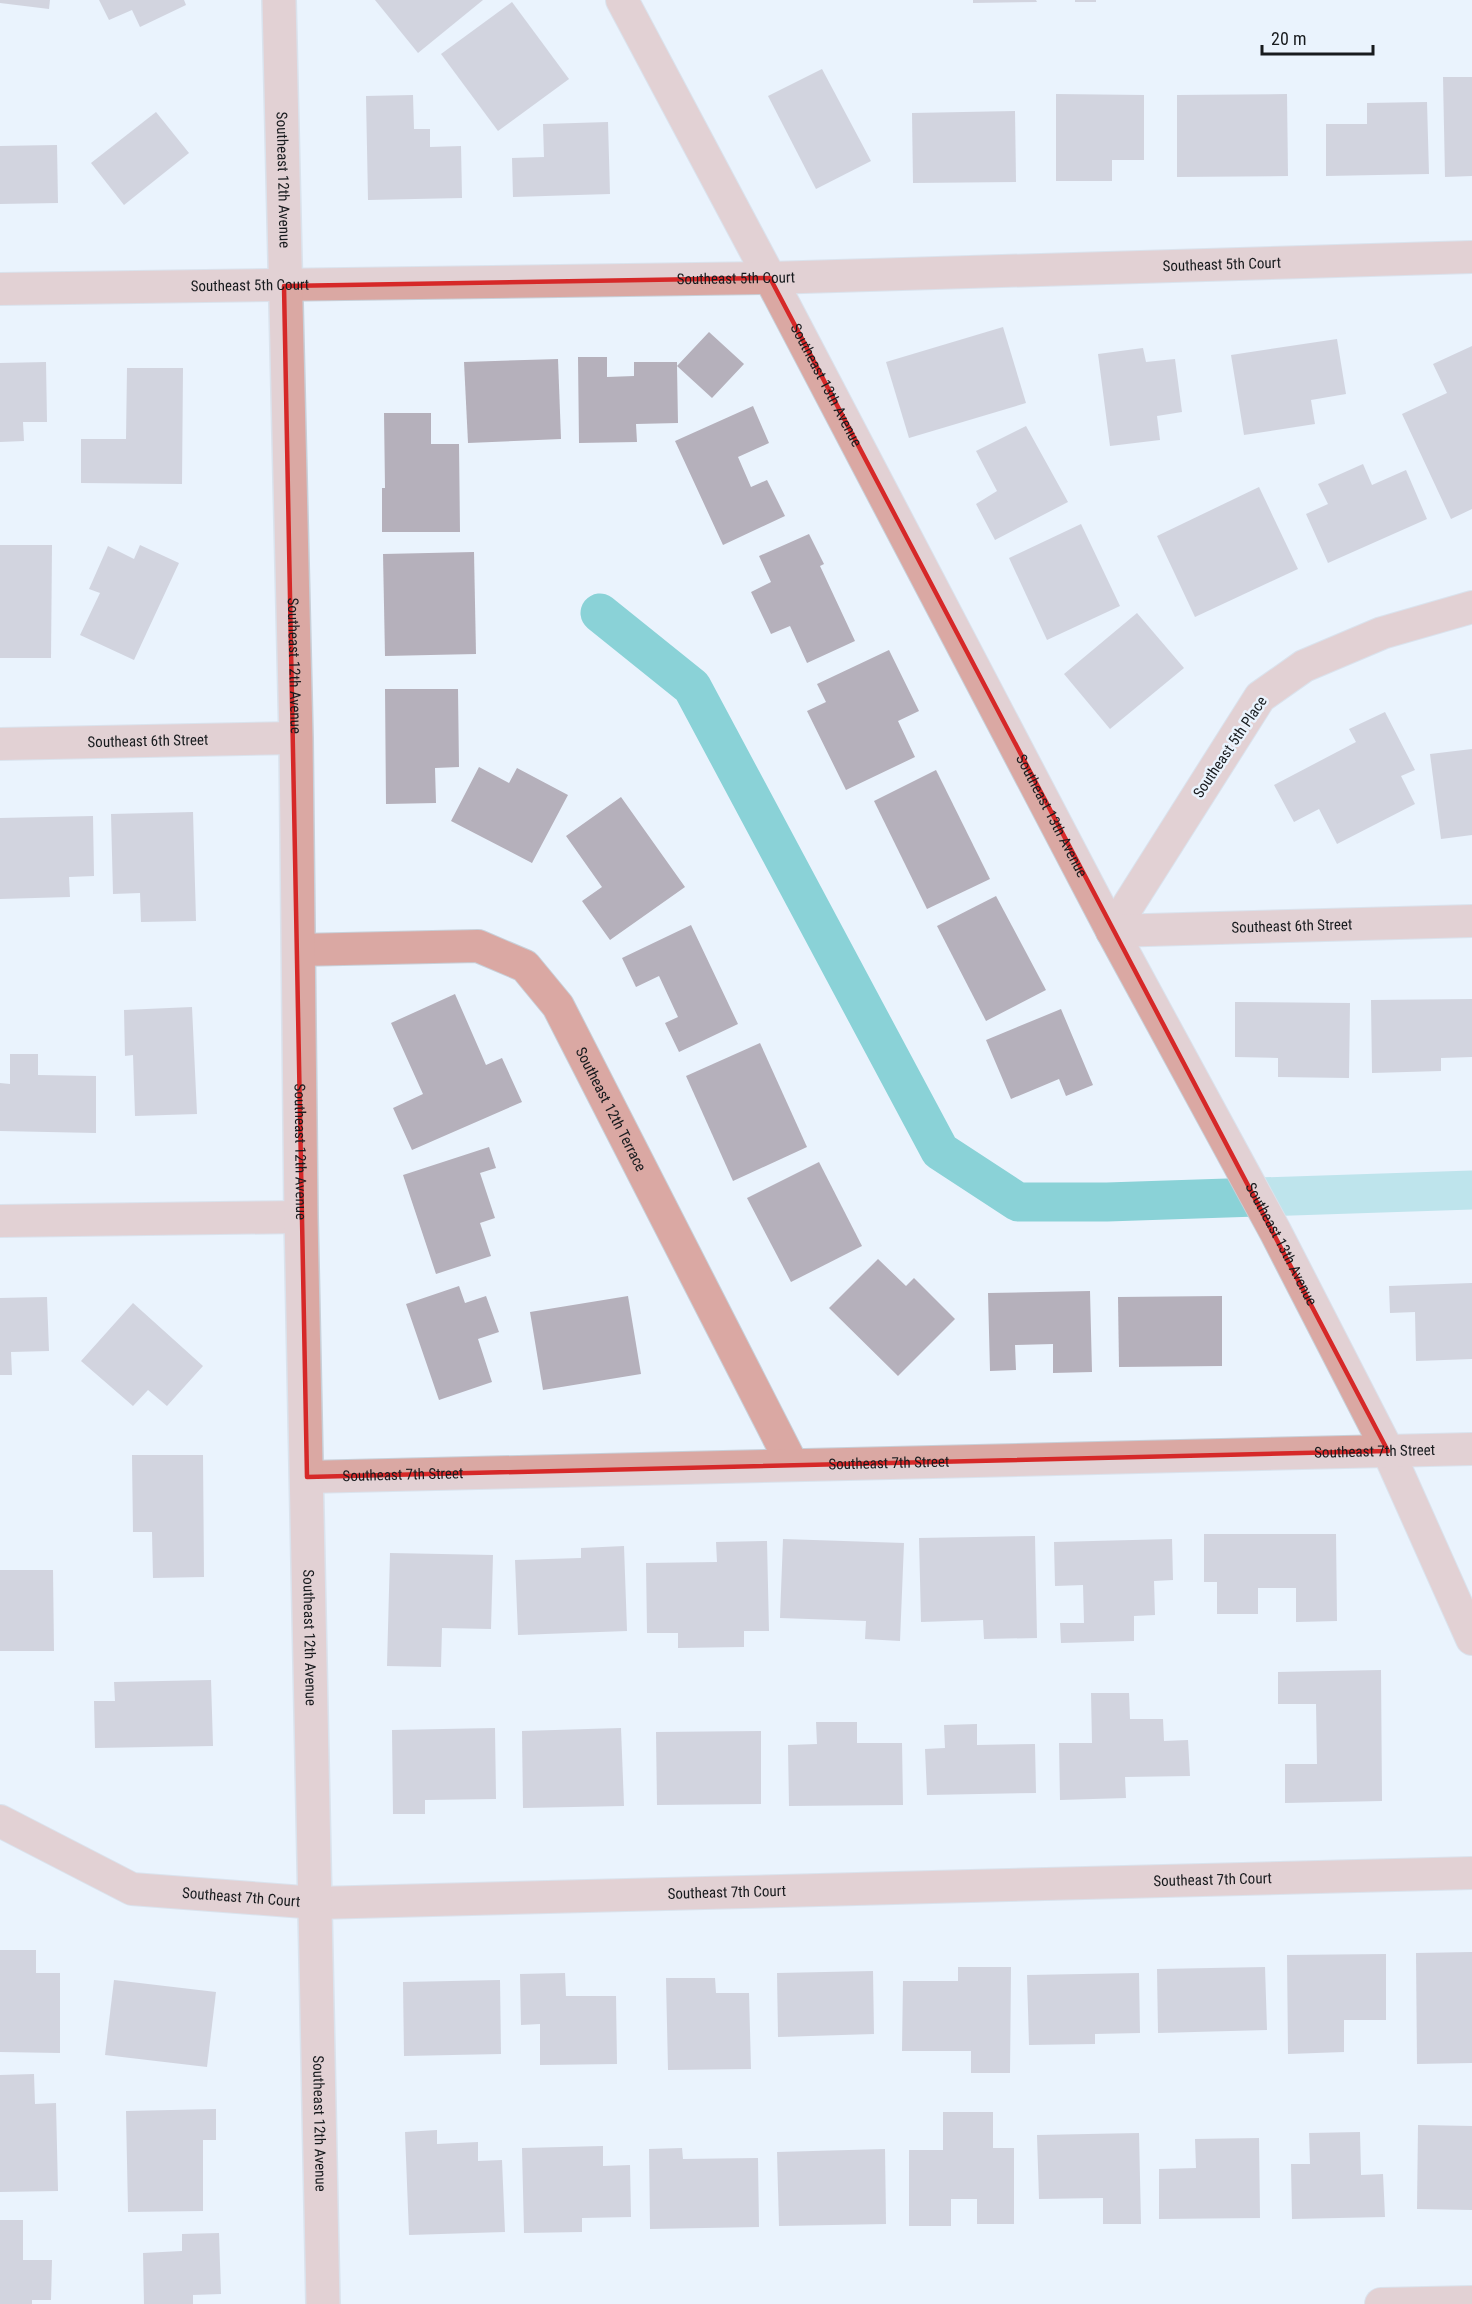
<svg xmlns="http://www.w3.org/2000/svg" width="1472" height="2304" font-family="'Roboto Condensed',sans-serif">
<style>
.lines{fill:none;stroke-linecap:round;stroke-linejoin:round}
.canal{stroke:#8ad2d7;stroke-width:39}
.building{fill:#b5b0bb}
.minor-casing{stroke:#c8d0d9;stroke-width:34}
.tertiary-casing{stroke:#c8d0d9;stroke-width:36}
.minor{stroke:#daa8a3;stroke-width:32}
.tertiary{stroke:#daa8a3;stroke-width:33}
.marked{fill:none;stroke:#d62828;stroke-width:4.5;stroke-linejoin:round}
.labels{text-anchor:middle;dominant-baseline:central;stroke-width:5;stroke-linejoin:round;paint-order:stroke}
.street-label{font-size:15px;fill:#181b1e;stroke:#eaf3fd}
</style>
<rect width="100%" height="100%" fill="#eaf3fd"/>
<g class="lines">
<path class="canal" d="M 600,613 L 692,687 L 940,1151 L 1018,1202 L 1107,1202 L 1472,1190"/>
</g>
<g class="building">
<path d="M 0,0 L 50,0 L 49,9 L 0,3 Z"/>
<path d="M 99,0 L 184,0 L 186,5 L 140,27 L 132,10 L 109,20 Z"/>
<path d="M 375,0 L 483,0 L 418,53 Z"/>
<path d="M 973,0 L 1036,0 L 1037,2 L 973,3 Z"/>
<rect x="1075" y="0" width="21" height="2"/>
<path d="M 512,2 L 569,79 L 498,131 L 441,54 Z"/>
<path d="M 822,69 L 871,161 L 816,189 L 768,96 Z"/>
<path d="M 1443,77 L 1472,77 L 1472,176 L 1445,177 Z"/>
<path d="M 1056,94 L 1144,95 L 1144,160 L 1112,160 L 1112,181 L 1056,181 Z"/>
<path d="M 1287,94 L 1288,176 L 1177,177 L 1177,95 Z"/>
<path d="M 413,95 L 414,129 L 430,129 L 430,147 L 461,146 L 462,198 L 368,200 L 366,96 Z"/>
<path d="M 1427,102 L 1429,174 L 1326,176 L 1326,124 L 1367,124 L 1367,103 Z"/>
<path d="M 1015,111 L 1016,182 L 913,183 L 912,113 Z"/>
<path d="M 156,112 L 189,153 L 124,205 L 91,163 Z"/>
<path d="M 608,122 L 610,194 L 513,197 L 512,158 L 544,157 L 543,124 Z"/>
<path d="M 57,145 L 58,203 L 0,204 L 0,146 Z"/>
<path d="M 1003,327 L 1026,403 L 909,438 L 886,362 Z"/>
<path d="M 709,332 L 744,364 L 712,398 L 677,366 L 678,423 L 636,424 L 637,442 L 579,443 L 578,357 L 607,357 L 607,377 L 634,376 L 634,362 L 677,362 L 677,366 Z"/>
<path d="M 1337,339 L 1346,394 L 1311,400 L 1315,424 L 1244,435 L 1231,355 Z"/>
<path d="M 1472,346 L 1472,509 L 1451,519 L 1402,414 L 1447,393 L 1433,364 Z"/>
<path d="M 1143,348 L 1146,362 L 1175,359 L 1182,412 L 1157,416 L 1160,440 L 1110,446 L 1098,354 Z"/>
<path d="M 558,359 L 561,439 L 468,443 L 464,362 Z"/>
<path d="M 46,362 L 47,422 L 23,422 L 24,441 L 0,442 L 0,363 Z"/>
<path d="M 127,368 L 183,368 L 182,484 L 81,483 L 81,439 L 126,439 Z"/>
<path d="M 753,406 L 769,443 L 738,457 L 751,487 L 767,480 L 785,516 L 723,545 L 675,441 Z"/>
<path d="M 384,413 L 431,413 L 431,444 L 459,444 L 460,532 L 382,532 L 382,488 L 385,488 Z"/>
<path d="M 1026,426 L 1068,502 L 995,540 L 976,504 L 997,491 L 976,451 Z"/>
<path d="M 1363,464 L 1372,485 L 1406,470 L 1427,519 L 1328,563 L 1306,514 L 1328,504 L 1318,484 Z"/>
<path d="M 1259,487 L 1298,569 L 1195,617 L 1157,536 Z"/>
<path d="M 1081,524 L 1120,606 L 1047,640 L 1009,558 Z"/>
<path d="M 809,534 L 824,564 L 820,566 L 855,641 L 807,663 L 790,626 L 771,634 L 751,592 L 771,582 L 759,556 Z"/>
<path d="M 0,545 L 52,545 L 51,658 L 0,658 Z"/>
<path d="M 140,545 L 179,563 L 134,660 L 80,635 L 100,593 L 89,589 L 108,546 L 134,559 Z"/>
<path d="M 474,552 L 476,654 L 385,656 L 383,554 Z"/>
<path d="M 1137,613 L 1184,668 L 1110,729 L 1064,674 Z"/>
<path d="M 889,650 L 919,711 L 898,721 L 915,757 L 846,790 L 807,711 L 826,702 L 817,684 Z"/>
<path d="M 385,689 L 458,689 L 459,767 L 435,768 L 436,803 L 386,804 Z"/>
<path d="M 1385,712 L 1415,770 L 1401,776 L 1415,804 L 1337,844 L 1319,809 L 1294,822 L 1274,785 L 1356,742 L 1349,729 Z"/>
<path d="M 1472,749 L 1472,835 L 1441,839 L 1430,754 Z"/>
<path d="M 479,767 L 509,783 L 517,768 L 568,795 L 532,863 L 451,821 Z"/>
<path d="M 936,770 L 990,879 L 927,909 L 874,801 Z"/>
<path d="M 621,797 L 685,887 L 610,940 L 582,901 L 602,887 L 566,836 Z"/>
<path d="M 193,812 L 196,921 L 141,922 L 140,893 L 113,894 L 111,814 Z"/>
<path d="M 93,816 L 94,876 L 69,877 L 70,897 L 0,899 L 0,818 Z"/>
<path d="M 996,896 L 1046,990 L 986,1021 L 937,926 Z"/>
<path d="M 691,925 L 738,1024 L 679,1052 L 665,1023 L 678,1017 L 659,976 L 636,987 L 622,958 Z"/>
<path d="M 455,994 L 486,1065 L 502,1058 L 522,1102 L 412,1150 L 393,1108 L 423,1094 L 391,1023 Z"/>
<path d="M 1472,999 L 1472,1057 L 1441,1058 L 1441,1071 L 1372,1073 L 1371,1000 Z"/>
<path d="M 1235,1002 L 1350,1003 L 1349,1078 L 1278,1077 L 1278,1058 L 1235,1057 Z"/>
<path d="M 192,1007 L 197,1114 L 135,1116 L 133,1055 L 125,1056 L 124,1010 Z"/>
<path d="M 1061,1009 L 1093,1085 L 1066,1096 L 1059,1079 L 1011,1099 L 986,1040 Z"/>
<path d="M 760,1043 L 807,1147 L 733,1181 L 686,1076 Z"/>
<path d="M 10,1054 L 38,1054 L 38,1075 L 96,1076 L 96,1133 L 0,1131 L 0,1083 L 10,1084 Z"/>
<path d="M 489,1147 L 496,1168 L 480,1173 L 495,1218 L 480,1223 L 491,1256 L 436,1274 L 403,1175 Z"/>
<path d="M 819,1162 L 862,1246 L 791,1282 L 747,1198 Z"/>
<path d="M 878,1259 L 906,1286 L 914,1278 L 955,1319 L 898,1376 L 829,1308 Z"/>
<path d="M 1472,1283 L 1472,1359 L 1416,1361 L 1415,1312 L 1390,1313 L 1389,1286 Z"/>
<path d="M 459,1286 L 465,1303 L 486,1296 L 499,1332 L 478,1339 L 492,1382 L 439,1400 L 406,1304 Z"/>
<path d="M 1090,1291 L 1092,1372 L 1053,1373 L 1053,1344 L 1015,1345 L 1016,1370 L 990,1371 L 988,1293 Z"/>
<path d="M 628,1296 L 641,1374 L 543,1390 L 530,1312 Z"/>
<path d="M 1222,1296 L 1222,1366 L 1119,1367 L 1118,1297 Z"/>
<path d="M 47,1297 L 49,1351 L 11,1352 L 12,1375 L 0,1375 L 0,1298 Z"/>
<path d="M 133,1303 L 203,1366 L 167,1406 L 148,1390 L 133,1406 L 81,1361 Z"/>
<path d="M 132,1455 L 203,1455 L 204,1577 L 153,1578 L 152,1532 L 133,1532 Z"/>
<path d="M 1204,1534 L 1336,1534 L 1337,1621 L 1296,1622 L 1296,1588 L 1258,1588 L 1258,1614 L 1217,1614 L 1217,1582 L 1204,1582 Z"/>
<path d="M 1035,1536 L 1037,1638 L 984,1639 L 983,1620 L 921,1622 L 919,1538 Z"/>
<path d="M 783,1539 L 904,1543 L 900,1641 L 865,1639 L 866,1621 L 780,1618 Z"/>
<path d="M 1172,1539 L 1173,1580 L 1154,1581 L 1155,1615 L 1134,1616 L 1134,1641 L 1061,1643 L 1060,1623 L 1084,1623 L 1083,1585 L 1055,1586 L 1054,1542 Z"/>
<path d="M 767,1541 L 769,1631 L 744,1631 L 744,1647 L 678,1648 L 678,1633 L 647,1633 L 646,1563 L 717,1562 L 716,1542 Z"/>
<path d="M 624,1546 L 627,1631 L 518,1635 L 515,1560 L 581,1558 L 581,1548 Z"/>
<path d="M 390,1553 L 493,1555 L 491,1629 L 442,1628 L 441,1667 L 387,1666 Z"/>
<path d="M 0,1570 L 53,1570 L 54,1651 L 0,1651 Z"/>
<path d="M 1381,1670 L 1382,1801 L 1285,1803 L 1285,1764 L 1317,1764 L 1316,1704 L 1278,1704 L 1278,1672 Z"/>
<path d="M 211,1680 L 213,1746 L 95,1748 L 94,1701 L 115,1701 L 114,1682 Z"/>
<path d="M 1091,1693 L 1129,1693 L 1130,1719 L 1163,1719 L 1164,1741 L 1188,1740 L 1190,1776 L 1125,1777 L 1126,1798 L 1060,1800 L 1059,1743 L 1092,1743 Z"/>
<path d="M 816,1722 L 857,1722 L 857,1743 L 902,1743 L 903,1805 L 789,1806 L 788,1745 L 817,1744 Z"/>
<path d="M 977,1724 L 977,1745 L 1035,1744 L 1036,1793 L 927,1795 L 925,1749 L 945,1748 L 944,1725 Z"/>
<path d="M 495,1728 L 496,1799 L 425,1800 L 425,1814 L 393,1814 L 392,1730 Z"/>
<path d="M 621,1728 L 624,1806 L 523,1808 L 522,1731 Z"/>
<path d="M 761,1731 L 761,1804 L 657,1805 L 656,1732 Z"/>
<path d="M 0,1950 L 36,1950 L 36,1973 L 60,1973 L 60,2053 L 0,2052 Z"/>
<path d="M 1472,1952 L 1472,2063 L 1417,2064 L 1416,1953 Z"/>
<path d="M 1386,1954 L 1386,2020 L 1344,2020 L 1344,2052 L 1288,2054 L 1287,1955 Z"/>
<path d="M 958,1967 L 1011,1967 L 1010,2073 L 971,2073 L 971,2051 L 902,2051 L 903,1981 L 958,1981 Z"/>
<path d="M 1265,1967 L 1267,2030 L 1158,2033 L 1157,1969 Z"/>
<path d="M 873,1971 L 874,2034 L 778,2037 L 777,1973 Z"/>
<path d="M 565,1973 L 566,1996 L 616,1996 L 617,2064 L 540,2065 L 540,2024 L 521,2025 L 520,1974 Z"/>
<path d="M 1139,1973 L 1140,2033 L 1095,2034 L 1095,2044 L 1029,2045 L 1027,1975 Z"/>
<path d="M 666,1978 L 715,1978 L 716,1993 L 749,1993 L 751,2069 L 668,2070 Z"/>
<path d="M 114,1980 L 216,1992 L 207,2067 L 105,2055 Z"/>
<path d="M 500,1980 L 501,2054 L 404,2056 L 403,1982 Z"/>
<path d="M 34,2074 L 35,2104 L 56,2103 L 58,2191 L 0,2192 L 0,2075 Z"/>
<path d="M 216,2109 L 216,2140 L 203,2140 L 203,2211 L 128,2212 L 126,2111 Z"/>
<path d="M 943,2112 L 993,2112 L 993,2148 L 1014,2148 L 1014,2224 L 977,2224 L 977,2199 L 951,2199 L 951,2226 L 909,2226 L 909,2150 L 943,2150 Z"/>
<path d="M 1418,2125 L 1472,2126 L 1472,2210 L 1417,2209 Z"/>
<path d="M 437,2130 L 437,2144 L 478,2142 L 478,2161 L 502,2160 L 505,2232 L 409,2235 L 405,2132 Z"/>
<path d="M 1360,2132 L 1361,2175 L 1383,2174 L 1385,2217 L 1292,2219 L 1291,2164 L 1310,2164 L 1309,2133 Z"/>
<path d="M 1139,2133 L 1141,2224 L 1103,2224 L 1103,2198 L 1039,2199 L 1037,2135 Z"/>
<path d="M 1259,2138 L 1260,2218 L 1159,2219 L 1159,2169 L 1196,2168 L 1195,2139 Z"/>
<path d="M 603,2146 L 603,2166 L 630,2165 L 631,2217 L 582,2218 L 582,2232 L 524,2233 L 522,2148 Z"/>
<path d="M 682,2148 L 683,2159 L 758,2158 L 759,2227 L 650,2229 L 649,2149 Z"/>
<path d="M 885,2149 L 886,2224 L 779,2226 L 777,2152 Z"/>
<path d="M 0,2220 L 23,2220 L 23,2260 L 52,2260 L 51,2300 L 32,2300 L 32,2304 L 0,2304 Z"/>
<path d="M 219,2233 L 221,2294 L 193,2295 L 193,2304 L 144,2304 L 143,2253 L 182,2251 L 182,2234 Z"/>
</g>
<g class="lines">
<g class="minor-casing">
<g id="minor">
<path id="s1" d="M 622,0 L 770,278 L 1112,931 L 1275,1231 L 1388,1451 L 1472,1639"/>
<path id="s2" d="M 0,289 L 770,278 L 1472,257"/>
<path id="s3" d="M 0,744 L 296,738"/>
<path d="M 1112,931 L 1260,697 L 1304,666 L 1382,633 L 1472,607"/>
<path id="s4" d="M 1112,931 L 1472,921"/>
<path id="s5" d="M 298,950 L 478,946 L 525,966 L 558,1006 L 792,1464"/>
<path d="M 0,1221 L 301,1217"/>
<path id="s6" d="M 307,1477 L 1472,1449"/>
<path id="s7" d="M 0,1821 L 132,1889 L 317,1903 L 1472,1873"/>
<path d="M 1381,2304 L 1472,2302"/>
</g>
</g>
<g class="tertiary-casing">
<g id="tertiary">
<path id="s8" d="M 279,0 L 296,738 L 301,1217 L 323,2304"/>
</g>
</g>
<use href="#minor" class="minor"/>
<use href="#tertiary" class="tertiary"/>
</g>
<path d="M0 0H1472V2304H0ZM 770,278 L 1388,1451 L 307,1477 L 284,286 Z" fill="#eaf3fd" fill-opacity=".55" fill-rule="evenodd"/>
<path class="marked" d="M 770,278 L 1388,1451 L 307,1477 L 284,286 Z"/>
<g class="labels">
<g class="street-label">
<text stroke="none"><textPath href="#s8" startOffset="180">Southeast 12th Avenue</textPath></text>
<text stroke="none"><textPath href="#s2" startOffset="1222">Southeast 5th Court</textPath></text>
<text stroke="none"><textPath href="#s2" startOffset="736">Southeast 5th Court</textPath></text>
<text stroke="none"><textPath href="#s2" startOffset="250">Southeast 5th Court</textPath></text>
<text stroke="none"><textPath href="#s1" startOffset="436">Southeast 13th Avenue</textPath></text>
<text stroke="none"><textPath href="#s8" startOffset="666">Southeast 12th Avenue</textPath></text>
<text stroke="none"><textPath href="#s3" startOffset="148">Southeast 6th Street</textPath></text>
<text transform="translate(1230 747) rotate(-56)">Southeast 5th Place</text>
<text stroke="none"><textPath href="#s1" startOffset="922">Southeast 13th Avenue</textPath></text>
<text stroke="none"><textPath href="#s4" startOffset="180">Southeast 6th Street</textPath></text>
<text stroke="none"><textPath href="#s5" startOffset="399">Southeast 12th Terrace</textPath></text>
<text stroke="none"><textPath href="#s8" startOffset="1152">Southeast 12th Avenue</textPath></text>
<text stroke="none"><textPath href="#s1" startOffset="1408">Southeast 13th Avenue</textPath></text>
<text stroke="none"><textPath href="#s6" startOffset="1068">Southeast 7th Street</textPath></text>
<text stroke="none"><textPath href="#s6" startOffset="582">Southeast 7th Street</textPath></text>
<text stroke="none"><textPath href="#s6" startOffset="96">Southeast 7th Street</textPath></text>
<text stroke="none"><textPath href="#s8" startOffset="1638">Southeast 12th Avenue</textPath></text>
<text stroke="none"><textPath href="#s7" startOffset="1230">Southeast 7th Court</textPath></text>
<text stroke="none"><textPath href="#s7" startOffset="744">Southeast 7th Court</textPath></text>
<text stroke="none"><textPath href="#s7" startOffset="258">Southeast 7th Court</textPath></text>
<text stroke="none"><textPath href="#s8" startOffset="2124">Southeast 12th Avenue</textPath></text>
</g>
</g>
<path d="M1262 45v9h111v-9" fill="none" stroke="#181b1e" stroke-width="3"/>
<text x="1271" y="45" font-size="18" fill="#181b1e" stroke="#eaf3fd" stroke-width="4.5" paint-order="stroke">20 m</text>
</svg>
